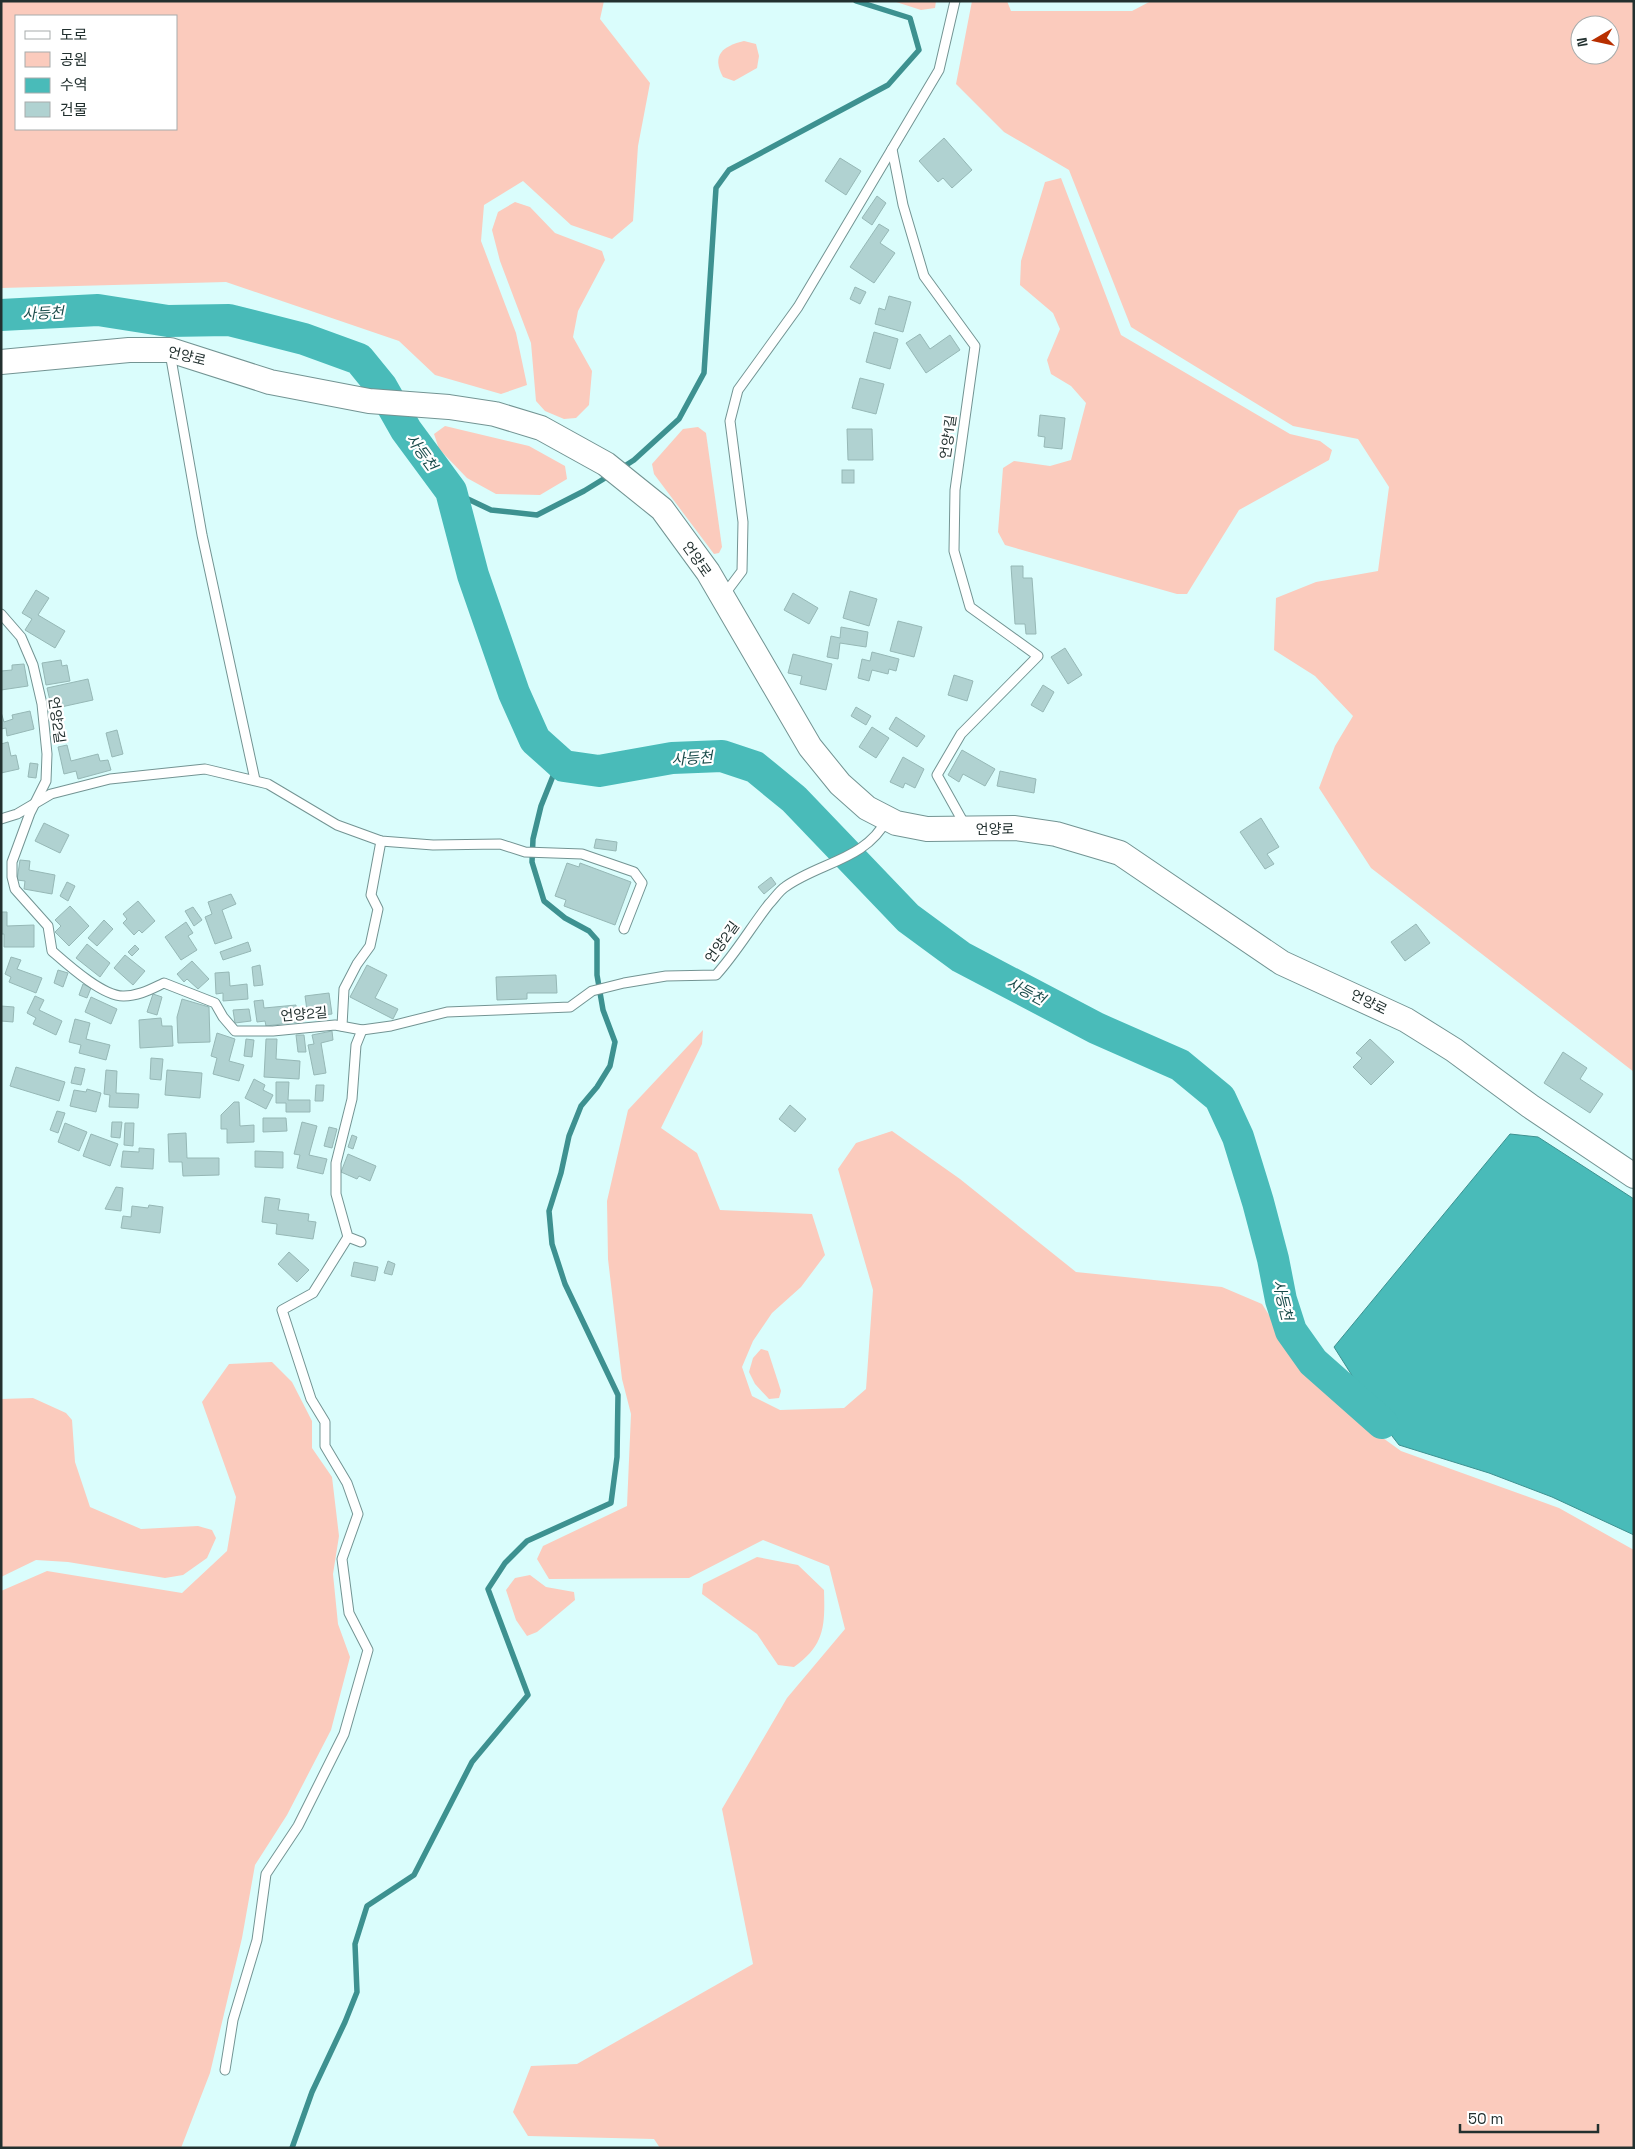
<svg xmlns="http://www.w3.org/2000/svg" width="1635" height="2149" font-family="'Space Grotesk','Noto Sans KR',sans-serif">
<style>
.green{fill:#fbcbbd;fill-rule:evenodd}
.water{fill:#49bbb9;stroke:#3d9190}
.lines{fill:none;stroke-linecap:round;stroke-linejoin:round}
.stream{stroke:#3d9190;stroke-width:5.5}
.river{stroke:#49bbb9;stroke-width:32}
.building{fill:#b0d2d1;stroke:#96b8b6}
.lane-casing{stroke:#739493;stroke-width:11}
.secondary-casing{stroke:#739493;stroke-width:26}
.lane{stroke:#fff;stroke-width:9}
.secondary{stroke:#fff;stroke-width:24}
.labels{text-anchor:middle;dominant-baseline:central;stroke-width:4.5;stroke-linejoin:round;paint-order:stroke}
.street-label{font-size:14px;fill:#22302f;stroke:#fff}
.water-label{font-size:15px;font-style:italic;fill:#1a4c4b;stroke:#fff}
</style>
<rect width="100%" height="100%" fill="#dafdfc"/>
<g class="green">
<path d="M 1,1 L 604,1 L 600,19 L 650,83 L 638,146 L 633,221 L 612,239 L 571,225 L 523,181 L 484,205 L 481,241 L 516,333 L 527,385 L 501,394 L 435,375 L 399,341 L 226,282 L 1,288 ZM 176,16 L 176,129 L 16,129 L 16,16 Z"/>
<path d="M 893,1 L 936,1 L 935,8 L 921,10 Z"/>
<path d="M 972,1 L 1007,1 L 1011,11 L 1132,11 L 1151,1 L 1634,1 L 1634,1072 L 1371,868 L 1319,788 L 1335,746 L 1353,716 L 1315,676 L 1274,650 L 1276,598 L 1316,582 L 1378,571 L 1389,487 L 1358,439 L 1293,426 L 1131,327 L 1069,170 L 1004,132 L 956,84 ZM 1580,25 L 1610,25 L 1610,55 L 1580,55 Z"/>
<path d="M 744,41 L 756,44 L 759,56 L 757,68 L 734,81 L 723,77 C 711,55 723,46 744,41 Z"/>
<path d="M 1061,178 L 1121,335 L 1290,434 L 1320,441 L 1332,450 L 1329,460 L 1239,510 L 1187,594 L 1177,594 L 1005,545 L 998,532 L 1003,468 L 1014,461 L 1050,466 L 1071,460 L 1086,403 L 1071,386 L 1051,374 L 1047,360 L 1060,329 L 1053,313 L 1020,285 L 1021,261 L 1045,182 Z"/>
<path d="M 515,202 L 530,207 L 555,233 L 602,251 L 605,260 L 578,311 L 573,337 L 592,371 L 589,405 L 576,418 L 564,419 L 545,411 L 536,401 L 531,343 L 500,261 L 492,230 L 498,212 Z"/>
<path d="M 445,426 L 529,446 L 565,466 L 567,479 L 540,495 L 496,494 L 467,478 L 439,449 L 434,434 Z"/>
<path d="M 698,427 L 706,433 L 722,547 L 719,553 L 714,554 L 654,474 L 652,464 L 683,429 Z"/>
<path d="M 703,1030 L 702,1044 L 661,1128 L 697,1153 L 720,1210 L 812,1214 L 825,1255 L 801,1287 L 772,1313 L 753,1341 L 742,1367 L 752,1396 L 780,1410 L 844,1408 L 866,1389 L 873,1290 L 838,1169 L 856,1143 L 892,1131 L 960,1179 L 1076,1272 L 1222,1287 L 1262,1304 L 1301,1365 L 1376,1433 L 1401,1451 L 1559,1508 L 1634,1550 L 1634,2148 L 660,2148 L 654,2139 L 528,2136 L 513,2112 L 531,2066 L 577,2064 L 753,1964 L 722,1809 L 787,1698 L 845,1629 L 829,1566 L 763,1540 L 689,1578 L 549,1579 L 537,1559 L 543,1546 L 627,1506 L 631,1414 L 622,1379 L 608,1259 L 607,1201 L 628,1110 Z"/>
<path d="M 761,1349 L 768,1351 L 781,1391 L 779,1398 L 769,1399 L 755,1384 L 749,1372 L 753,1358 Z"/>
<path d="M 272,1362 L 292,1382 L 312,1421 L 312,1448 L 332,1477 L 339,1536 L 333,1574 L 338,1624 L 350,1657 L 331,1730 L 287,1815 L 255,1865 L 242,1938 L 210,2073 L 181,2148 L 1,2148 L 1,1591 L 47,1571 L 182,1593 L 227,1551 L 236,1497 L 202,1402 L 229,1364 Z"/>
<path d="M 33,1398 L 66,1413 L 72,1420 L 75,1462 L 90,1507 L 141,1529 L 198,1526 L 212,1530 L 216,1538 L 207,1558 L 183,1575 L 165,1578 L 68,1562 L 36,1560 L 1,1577 L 1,1399 Z"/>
<path d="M 757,1557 L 798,1565 L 824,1590 C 825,1626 825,1645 794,1667 L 778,1665 L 757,1634 L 702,1594 L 703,1584 Z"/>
<path d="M 530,1575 L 546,1587 L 574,1592 L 575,1600 L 537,1632 L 527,1636 L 516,1620 L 506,1590 L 515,1578 Z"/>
</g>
<path class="water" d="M 1510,1134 L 1538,1137 L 1634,1199 L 1634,1535 L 1552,1497 L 1489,1473 L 1399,1445 L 1382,1423 L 1334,1347 Z"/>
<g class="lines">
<g class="stream">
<path d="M 620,469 L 634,460 L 679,419 L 704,373 L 716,188 L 729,170 L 888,85 L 919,50 L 910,18 L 856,1"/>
<path d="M 451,491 L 491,510 L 537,515 L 584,491 L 610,475"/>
<path d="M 292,2148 L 312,2092 L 345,2022 L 357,1992 L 355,1944 L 367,1906 L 414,1875 L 472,1762 L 528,1695 L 488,1589 L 505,1563 L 527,1541 L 611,1503 L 617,1457 L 618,1395 L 565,1284 L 552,1244 L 549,1211 L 561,1173 L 569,1136 L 581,1106 L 597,1087 L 610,1066 L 615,1042 L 603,1010 L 597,975 L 597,940 L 589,931 L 565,918 L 544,901 L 532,862 L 533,839 L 541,806 L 559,761"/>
</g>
<path class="river" d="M 1,315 L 98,310 L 168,321 L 229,320 L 304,339 L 359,359 L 381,386 L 406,430 L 451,491 L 473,575 L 514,693 L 535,740 L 564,766 L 599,771 L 672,758 L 722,756 L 755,767 L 794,799 L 908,918 L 961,957 L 1096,1028 L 1180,1065 L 1220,1098 L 1238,1137 L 1258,1202 L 1273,1259 L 1281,1300 L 1291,1331 L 1313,1362 L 1382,1423"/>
</g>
<g class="building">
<path d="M 944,138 L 972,170 L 952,188 L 943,178 L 938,182 L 919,161 Z"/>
<path d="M 840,158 L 861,171 L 846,195 L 825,181 Z"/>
<path d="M 877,196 L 886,203 L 872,225 L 862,218 Z"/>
<path d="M 879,224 L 889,230 L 880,243 L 895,253 L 874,283 L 850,267 Z"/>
<path d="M 855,287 L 866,292 L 860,304 L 850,299 Z"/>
<path d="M 889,296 L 911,302 L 903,332 L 875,324 L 879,308 L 885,310 Z"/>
<path d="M 874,332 L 898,339 L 890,369 L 866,362 Z"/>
<path d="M 920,334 L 930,349 L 950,335 L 960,350 L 926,373 L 906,343 Z"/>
<path d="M 860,378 L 884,384 L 876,414 L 852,408 Z"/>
<path d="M 1040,415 L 1065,418 L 1062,449 L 1044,447 L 1045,437 L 1038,436 Z"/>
<path d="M 847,429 L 872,429 L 873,460 L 848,460 Z"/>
<rect x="842" y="470" width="12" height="13"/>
<path d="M 1011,566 L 1023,566 L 1023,578 L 1032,578 L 1036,634 L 1026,634 L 1025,624 L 1015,624 Z"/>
<path d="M 36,590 L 49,598 L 38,615 L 65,631 L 55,648 L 25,630 L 32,619 L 22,613 Z"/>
<path d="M 850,591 L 877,599 L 869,626 L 843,618 Z"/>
<path d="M 793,593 L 818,608 L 809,624 L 784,610 Z"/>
<path d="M 898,621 L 922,627 L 914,657 L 890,651 Z"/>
<path d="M 841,627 L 868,632 L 866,647 L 840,643 L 838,659 L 827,657 L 831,636 L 840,638 Z"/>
<path d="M 1065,648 L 1082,675 L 1068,684 L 1051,657 Z"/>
<path d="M 872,652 L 899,659 L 896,671 L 889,669 L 888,674 L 872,670 L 869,681 L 858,678 L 862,659 L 870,661 Z"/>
<path d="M 793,654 L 832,664 L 826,690 L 800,684 L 802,676 L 788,673 Z"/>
<path d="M 61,660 L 62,666 L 67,665 L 70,681 L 46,685 L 42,663 Z"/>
<path d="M 24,664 L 28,686 L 1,690 L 1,671 L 12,670 L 12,665 Z"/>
<path d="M 954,675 L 973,681 L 967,701 L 948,695 Z"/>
<path d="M 88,679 L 93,700 L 52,709 L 47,688 Z"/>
<path d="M 1043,685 L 1054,692 L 1043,712 L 1031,705 Z"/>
<path d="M 856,707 L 871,716 L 866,725 L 851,716 Z"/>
<path d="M 30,711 L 34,729 L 7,736 L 6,728 L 1,729 L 1,712 L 4,722 L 13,719 L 12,715 Z"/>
<path d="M 896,717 L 925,736 L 917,747 L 889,729 Z"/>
<path d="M 872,727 L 889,738 L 876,758 L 859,747 Z"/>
<path d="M 117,730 L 123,754 L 112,757 L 106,733 Z"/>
<path d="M 8,742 L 11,756 L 16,755 L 19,769 L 1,773 L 1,744 Z"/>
<path d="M 67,745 L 71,761 L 98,754 L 100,761 L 108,760 L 111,770 L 78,779 L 76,771 L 64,774 L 58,747 Z"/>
<path d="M 962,750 L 995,769 L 985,786 L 963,774 L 959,782 L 948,775 Z"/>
<path d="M 903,757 L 924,769 L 915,788 L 905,783 L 903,788 L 890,782 Z"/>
<path d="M 30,763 L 38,764 L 36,778 L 28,777 Z"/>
<path d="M 1000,771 L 1036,779 L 1034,793 L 997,786 Z"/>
<path d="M 1261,818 L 1279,847 L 1267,854 L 1274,864 L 1265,869 L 1240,832 Z"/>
<path d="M 44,823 L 69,835 L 60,853 L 35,841 Z"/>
<path d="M 596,839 L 617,842 L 616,851 L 594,848 Z"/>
<path d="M 20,860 L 30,861 L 29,870 L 55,875 L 52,894 L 24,889 L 25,881 L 17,880 Z"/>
<path d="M 567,863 L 579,867 L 580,863 L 631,882 L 615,925 L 564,906 L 566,900 L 555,896 Z"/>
<path d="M 771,877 L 776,884 L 764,894 L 758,887 Z"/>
<path d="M 67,882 L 75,886 L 68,901 L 60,896 Z"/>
<path d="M 231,894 L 236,904 L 222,910 L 232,938 L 215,944 L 205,917 L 212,914 L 208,902 Z"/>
<path d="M 138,901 L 155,921 L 142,933 L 139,930 L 134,935 L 123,923 L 127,919 L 123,914 Z"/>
<path d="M 70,906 L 89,926 L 69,946 L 55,932 L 61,926 L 55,920 Z"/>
<path d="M 193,907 L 202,920 L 194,926 L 185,911 Z"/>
<path d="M 1,912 L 7,912 L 7,926 L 34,925 L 34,947 L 4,947 L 4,934 L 1,934 Z"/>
<path d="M 104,920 L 113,929 L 97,946 L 88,938 Z"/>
<path d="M 186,922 L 193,933 L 188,936 L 197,950 L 181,960 L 165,937 Z"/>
<path d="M 1416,924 L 1430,943 L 1405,961 L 1391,942 Z"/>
<path d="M 248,942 L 251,951 L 223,960 L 220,952 Z"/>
<path d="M 87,944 L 110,963 L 100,977 L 76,958 Z"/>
<path d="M 135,945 L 139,949 L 132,956 L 128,952 Z"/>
<path d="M 125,955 L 145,971 L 133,985 L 114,968 Z"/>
<path d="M 11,957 L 21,960 L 17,969 L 42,978 L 36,993 L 9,982 L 11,977 L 5,974 Z"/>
<path d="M 192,961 L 209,979 L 198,989 L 187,979 L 184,982 L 177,974 Z"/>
<path d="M 260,965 L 263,985 L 254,986 L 252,967 Z"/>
<path d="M 367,965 L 387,975 L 375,998 L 398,1009 L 393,1019 L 350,997 Z"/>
<path d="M 58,970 L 68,973 L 63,987 L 54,983 Z"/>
<path d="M 229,972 L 230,986 L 247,984 L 248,999 L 223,1001 L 223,993 L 216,994 L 215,973 Z"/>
<path d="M 556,975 L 557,993 L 527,993 L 527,999 L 497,1000 L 496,977 Z"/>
<path d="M 83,984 L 91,988 L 87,998 L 79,995 Z"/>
<path d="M 329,993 L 332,1014 L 308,1017 L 305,996 Z"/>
<path d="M 153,994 L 162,997 L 157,1015 L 147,1012 Z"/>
<path d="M 35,996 L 44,1000 L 39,1010 L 62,1021 L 56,1035 L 33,1024 L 36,1018 L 27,1013 Z"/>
<path d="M 91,997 L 117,1009 L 111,1024 L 85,1012 Z"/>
<path d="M 182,999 L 209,1007 L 210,1042 L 178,1043 L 177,1017 Z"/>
<path d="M 263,1000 L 264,1008 L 296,1005 L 297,1022 L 266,1026 L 265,1021 L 257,1022 L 254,1001 Z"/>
<path d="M 1,1006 L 14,1007 L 13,1022 L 1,1021 Z"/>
<path d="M 249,1009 L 251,1021 L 235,1023 L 233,1010 Z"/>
<path d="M 161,1018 L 162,1026 L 172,1026 L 173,1046 L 140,1048 L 139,1020 Z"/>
<path d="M 75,1019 L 90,1023 L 86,1039 L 110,1045 L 106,1060 L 79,1053 L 81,1045 L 69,1042 Z"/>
<path d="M 332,1031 L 333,1040 L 321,1043 L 326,1073 L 314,1075 L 308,1045 L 314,1044 L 312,1035 Z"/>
<path d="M 217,1033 L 235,1039 L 229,1061 L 244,1065 L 239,1081 L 213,1074 L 217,1058 L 211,1056 Z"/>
<path d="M 296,1035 L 304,1035 L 306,1052 L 298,1052 Z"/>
<path d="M 246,1039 L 254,1040 L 252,1057 L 244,1056 Z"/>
<path d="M 266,1039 L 277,1039 L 276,1059 L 300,1061 L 299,1079 L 264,1077 Z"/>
<path d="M 1370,1039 L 1394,1062 L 1371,1085 L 1353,1067 L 1362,1058 L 1356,1053 Z"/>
<path d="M 1563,1052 L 1587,1068 L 1580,1079 L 1603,1094 L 1590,1113 L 1544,1083 Z"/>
<path d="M 151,1058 L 163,1059 L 161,1080 L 150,1079 Z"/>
<path d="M 16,1067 L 65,1082 L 59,1101 L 10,1086 Z"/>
<path d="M 75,1067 L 85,1069 L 81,1085 L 71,1083 Z"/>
<path d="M 106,1070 L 117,1071 L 116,1093 L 139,1094 L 138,1108 L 109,1107 L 110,1095 L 104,1094 Z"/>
<path d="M 167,1070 L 202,1073 L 200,1098 L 165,1095 Z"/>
<path d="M 254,1079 L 265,1085 L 263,1090 L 273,1095 L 266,1109 L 245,1098 Z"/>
<path d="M 276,1082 L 289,1082 L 288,1100 L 310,1100 L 310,1112 L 286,1112 L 286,1103 L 276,1103 Z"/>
<path d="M 316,1085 L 324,1085 L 323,1101 L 315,1101 Z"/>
<path d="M 87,1089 L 101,1093 L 96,1112 L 70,1106 L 74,1090 L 86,1092 Z"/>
<path d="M 234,1102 L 239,1102 L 240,1126 L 254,1125 L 254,1142 L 227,1143 L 227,1129 L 221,1129 L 221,1115 Z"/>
<path d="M 790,1105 L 806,1119 L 795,1132 L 779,1119 Z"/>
<path d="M 57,1111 L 65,1113 L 58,1133 L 50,1130 Z"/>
<path d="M 263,1118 L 286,1118 L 287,1131 L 263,1132 Z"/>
<path d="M 112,1122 L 122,1122 L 120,1138 L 111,1137 Z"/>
<path d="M 302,1122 L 317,1126 L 309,1155 L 327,1159 L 323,1174 L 297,1168 L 300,1155 L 294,1154 Z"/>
<path d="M 65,1123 L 87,1132 L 79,1151 L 58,1142 Z"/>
<path d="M 125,1123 L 134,1123 L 133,1146 L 124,1145 Z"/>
<path d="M 329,1127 L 337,1129 L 332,1148 L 324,1146 Z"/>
<path d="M 186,1133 L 187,1158 L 219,1158 L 219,1175 L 183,1176 L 182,1162 L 169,1162 L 168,1134 Z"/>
<path d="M 91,1134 L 118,1144 L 110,1166 L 83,1156 Z"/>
<path d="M 352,1135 L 357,1137 L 353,1149 L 348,1147 Z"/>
<path d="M 139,1148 L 154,1149 L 153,1169 L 121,1167 L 123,1151 L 139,1152 Z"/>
<path d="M 255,1151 L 283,1152 L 283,1168 L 255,1167 Z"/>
<path d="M 348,1154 L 376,1166 L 370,1181 L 359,1176 L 357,1179 L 341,1172 Z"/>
<path d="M 116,1187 L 123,1188 L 121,1211 L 105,1209 Z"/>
<path d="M 265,1197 L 280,1199 L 278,1210 L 309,1214 L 308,1221 L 316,1222 L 313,1239 L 276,1234 L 277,1224 L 262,1222 Z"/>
<path d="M 149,1205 L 163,1207 L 160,1233 L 121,1228 L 123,1216 L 131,1217 L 132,1206 L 148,1208 Z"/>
<path d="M 289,1252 L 309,1270 L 297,1282 L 278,1264 Z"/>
<path d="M 388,1261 L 395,1264 L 392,1275 L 384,1273 Z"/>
<path d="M 354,1262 L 378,1267 L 375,1281 L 351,1276 Z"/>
</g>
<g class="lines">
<g class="lane-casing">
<g id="lane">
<path d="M 955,1 L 939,70 L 892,149 L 903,205 L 924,276 L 975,346 L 955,490 L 954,551 L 970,607 L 1038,656 L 961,734 L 937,775 L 966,827"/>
<path d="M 170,353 L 202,535 L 255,780"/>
<path d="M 724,595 L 742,571 L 743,522 L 730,421 L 738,390 L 798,307 L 892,149"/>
<path d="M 1,614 L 21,637 L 33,665 L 42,704 L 47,754 L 46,781 L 30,813 L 12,862 L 12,877 L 15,889 L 48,926 L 52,951 C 67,964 103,997 124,996 C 139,996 151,989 164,983 L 215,1003 L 223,1017 L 235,1031 L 273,1031 L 335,1025 L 362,1030 L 391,1026 L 447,1012 L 570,1007 L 592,991 L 624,983 L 666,976 L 716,975 C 736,953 751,927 769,904 C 774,899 779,891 785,887 C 820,862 866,860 887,819"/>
<path d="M 1,819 L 17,814 L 51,794 L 110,779 L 205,769 L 268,784 L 337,825 L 381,841 L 433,845 L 500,844 L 525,852 L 582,854 L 634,872 L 642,883 L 624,929"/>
<path d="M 342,1026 L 344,989 L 357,964 L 370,946 L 378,909 L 371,895 L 381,841"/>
<path d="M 361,1242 L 348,1237 L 336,1194 L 336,1163 L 352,1099 L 356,1045 L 362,1030"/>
<path d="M 225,2070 L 233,2020 L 257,1940 L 266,1874 L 298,1826 L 344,1734 L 368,1650 L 349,1613 L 342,1559 L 358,1514 L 347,1483 L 325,1446 L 325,1422 L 311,1399 L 282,1310 L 313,1293 L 348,1237"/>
</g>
</g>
<g class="secondary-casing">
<path id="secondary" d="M 1,362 L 129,350 L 170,350 L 270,382 L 369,401 L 449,407 L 495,414 L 541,428 L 606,464 L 662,509 L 708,572 L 810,747 L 840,784 L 867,808 L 896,823 L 927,829 L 1015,828 L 1056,834 L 1120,853 L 1282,963 L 1406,1020 L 1454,1050 L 1530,1106 L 1634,1176"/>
</g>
<use href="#lane" class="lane"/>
<use href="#secondary" class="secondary"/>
</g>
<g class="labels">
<g class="street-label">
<text transform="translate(187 356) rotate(14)">언양로</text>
<text transform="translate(948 437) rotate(-82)">언양1길</text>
<text transform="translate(697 559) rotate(55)">언양로</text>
<text transform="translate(57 720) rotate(82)">언양2길</text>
<text transform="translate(995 829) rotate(-1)">언양로</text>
<text transform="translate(722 942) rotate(-54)">언양2길</text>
<text transform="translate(1369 1002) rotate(26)">언양로</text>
<text transform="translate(304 1014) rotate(-5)">언양2길</text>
</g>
<g class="water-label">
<text transform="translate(43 313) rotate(-3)">사등천</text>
<text transform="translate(422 452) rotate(54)">사등천</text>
<text transform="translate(692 758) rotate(-4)">사등천</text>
<text transform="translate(1026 991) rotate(28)">사등천</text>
<text transform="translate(1283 1300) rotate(76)">사등천</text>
</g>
</g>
<rect width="1635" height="2149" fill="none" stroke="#22302f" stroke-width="5"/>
<rect x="15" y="15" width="162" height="115" fill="#ffffff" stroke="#a7acac"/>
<rect x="25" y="31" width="25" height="8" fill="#ffffff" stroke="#a7acac"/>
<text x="60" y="40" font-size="15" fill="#22302f">도로</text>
<rect x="25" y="52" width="25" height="15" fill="#fbcbbd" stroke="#a7acac"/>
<text x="60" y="65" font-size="15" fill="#22302f">공원</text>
<rect x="25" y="78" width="25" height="15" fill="#49bbb9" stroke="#a7acac"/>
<text x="60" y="90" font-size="15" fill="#22302f">수역</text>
<rect x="25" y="102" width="25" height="15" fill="#b0d2d1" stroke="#a7acac"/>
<text x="60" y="115" font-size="15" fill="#22302f">건물</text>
<g transform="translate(1595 40) rotate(261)"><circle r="24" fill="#ffffff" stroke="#a7acac"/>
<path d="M0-4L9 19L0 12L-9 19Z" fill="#b82f00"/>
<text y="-8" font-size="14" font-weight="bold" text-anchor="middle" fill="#22302f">N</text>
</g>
<path d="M1460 2124v8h138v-8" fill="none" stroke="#22302f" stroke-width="2.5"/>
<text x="1468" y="2124" font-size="15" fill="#22302f" stroke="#ffffff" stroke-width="4" paint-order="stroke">50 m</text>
</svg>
